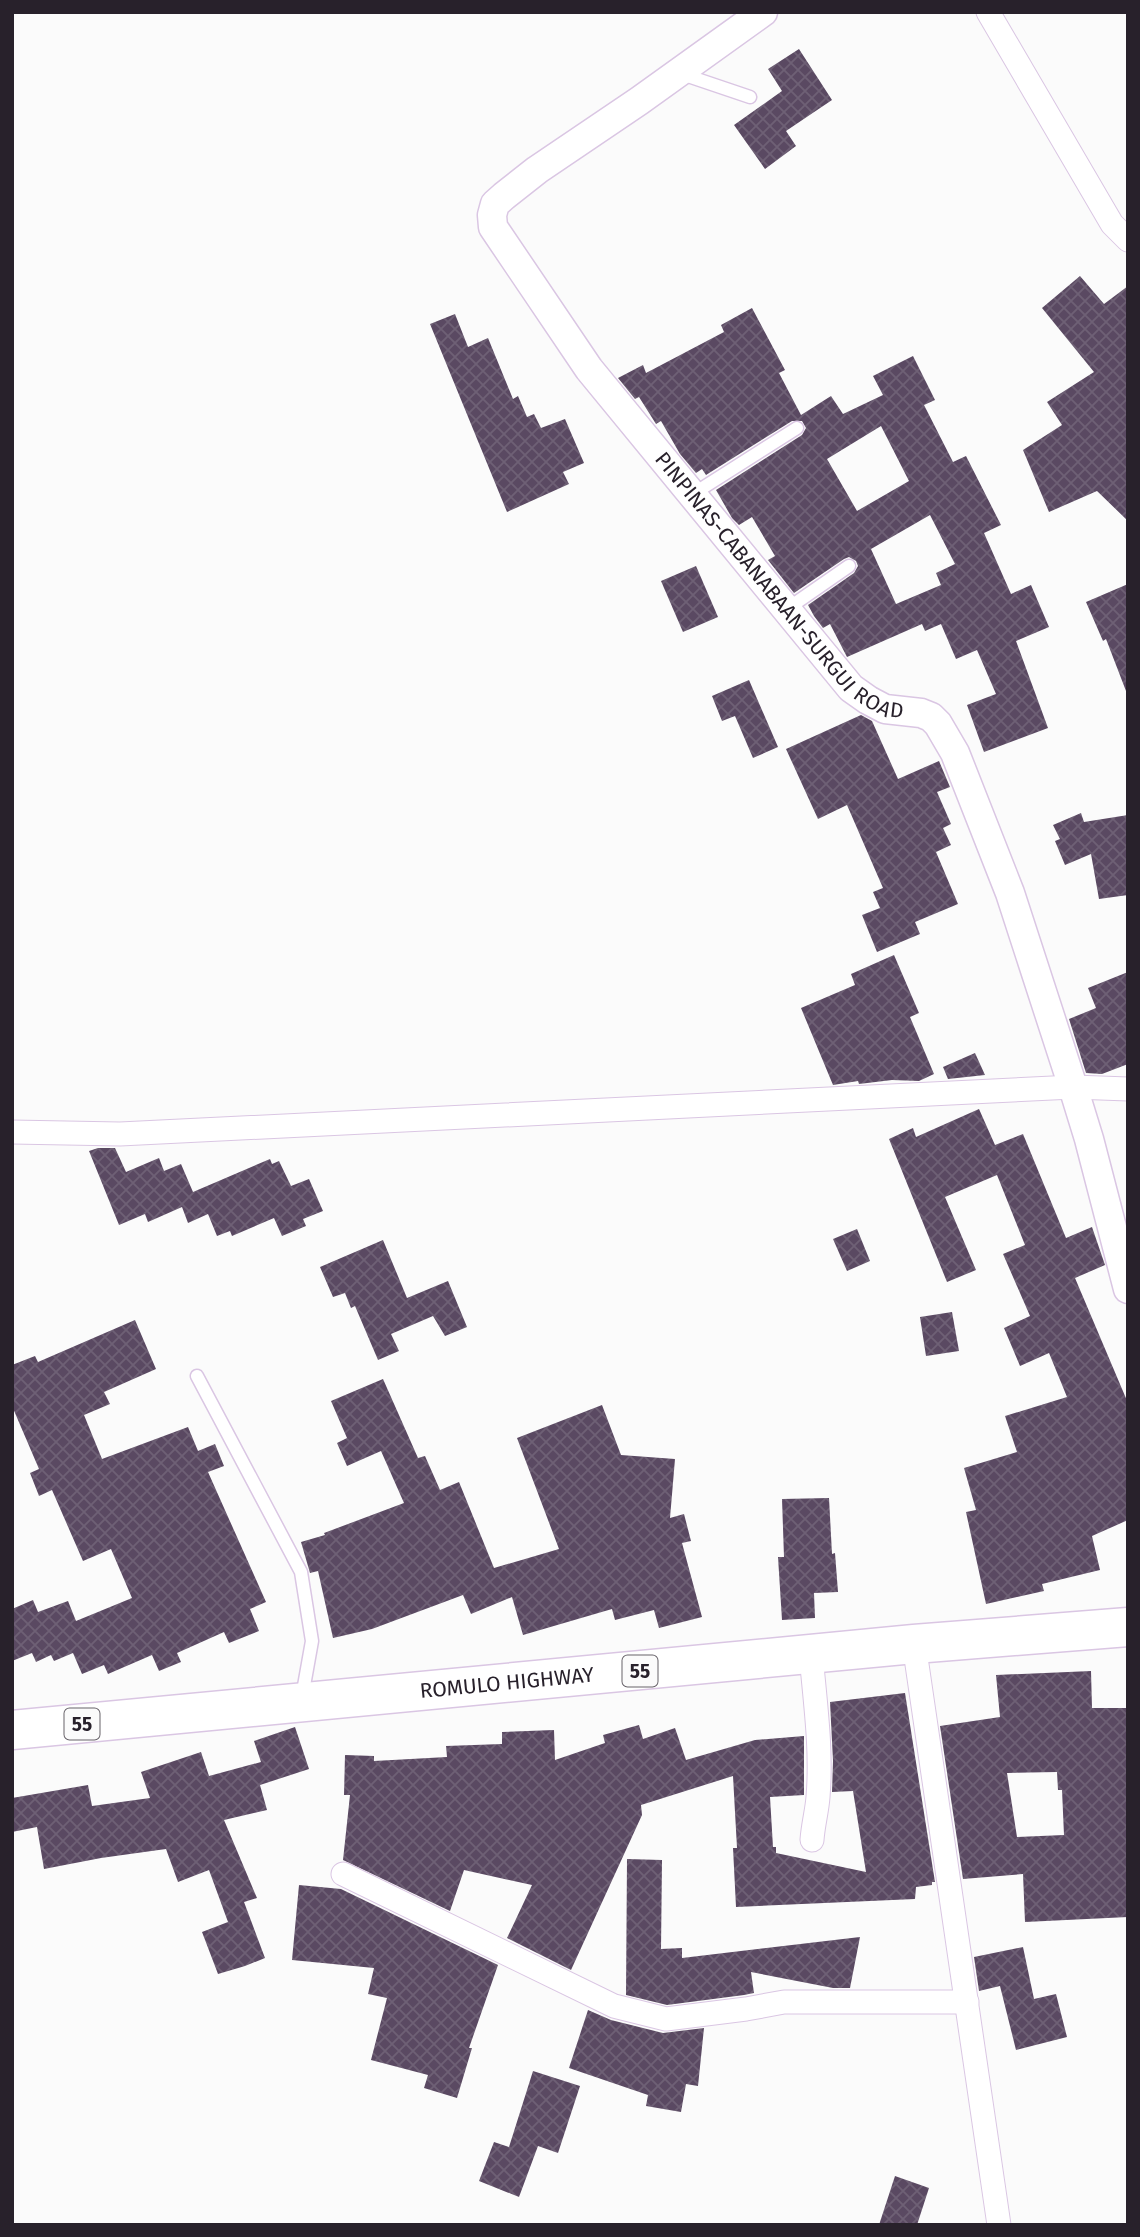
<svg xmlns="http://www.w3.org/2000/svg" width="1140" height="2237" font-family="'Fira Sans',sans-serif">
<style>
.building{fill:url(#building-cross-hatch);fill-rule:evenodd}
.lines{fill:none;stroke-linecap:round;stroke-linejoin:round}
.service-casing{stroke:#dac6e3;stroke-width:15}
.minor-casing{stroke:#dac6e3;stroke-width:25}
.tertiary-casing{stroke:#dac6e3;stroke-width:31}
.trunk-casing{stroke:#dac6e3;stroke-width:41}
.service{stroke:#fff;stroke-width:12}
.minor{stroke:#fff;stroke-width:23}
.tertiary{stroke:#fff;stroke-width:28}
.trunk{stroke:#fff;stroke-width:38}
.labels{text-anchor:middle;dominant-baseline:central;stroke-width:7;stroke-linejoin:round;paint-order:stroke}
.shield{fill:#fbfbfb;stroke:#676269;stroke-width:2}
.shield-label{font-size:19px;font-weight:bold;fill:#28212b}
.street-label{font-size:21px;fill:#28212b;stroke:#fbfbfb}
</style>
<defs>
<pattern id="building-cross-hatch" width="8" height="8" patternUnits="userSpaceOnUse" patternTransform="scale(1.75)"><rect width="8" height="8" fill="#5a4962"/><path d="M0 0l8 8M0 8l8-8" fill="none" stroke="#6e6075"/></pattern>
</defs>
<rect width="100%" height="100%" fill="#fbfbfb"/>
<g class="building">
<path d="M 799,49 L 832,100 L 786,131 L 796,146 L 765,169 L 734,125 L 782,91 L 768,69 Z"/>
<path d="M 1080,276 L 1104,304 L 1128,286 L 1128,521 L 1097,491 L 1049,512 L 1023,450 L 1062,425 L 1047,402 L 1094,372 L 1042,308 Z"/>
<path d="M 752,308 L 785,370 L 779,373 L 801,415 L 831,396 L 843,414 L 883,395 L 873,376 L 913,356 L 935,400 L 924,405 L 953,462 L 966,456 L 1001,525 L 984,533 L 1011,594 L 1031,585 L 1049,627 L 1016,641 L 1048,728 L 984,752 L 967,705 L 996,694 L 977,650 L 956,659 L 941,624 L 925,631 L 922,624 L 847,657 L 830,624 L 823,628 L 814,616 L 808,605 L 854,573 L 858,566 L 856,561 L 849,557 L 844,559 L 794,593 L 768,560 L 775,556 L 752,517 L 739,525 L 732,518 L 716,490 L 802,435 L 806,428 L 802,421 L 792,421 L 706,475 L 702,469 L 696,473 L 680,454 L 661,421 L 656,424 L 639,397 L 635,399 L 618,378 L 643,365 L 646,373 L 724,332 L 721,325 ZM 881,426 L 909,481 L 857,511 L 827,459 ZM 930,515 L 955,564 L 936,573 L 941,585 L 896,604 L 871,549 Z"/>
<path d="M 455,314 L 468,347 L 488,338 L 513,399 L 518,396 L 527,417 L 534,414 L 541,428 L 565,419 L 584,463 L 563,472 L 569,484 L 507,512 L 430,324 Z"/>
<path d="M 696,566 L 718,617 L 683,632 L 661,581 Z"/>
<path d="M 1128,584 L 1128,690 L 1126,691 L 1106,639 L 1103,641 L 1086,602 Z"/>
<path d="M 749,680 L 778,747 L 753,758 L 735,716 L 722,721 L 712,696 Z"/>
<path d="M 861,715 L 872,721 L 898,779 L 939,761 L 950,787 L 937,792 L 951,824 L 943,828 L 951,845 L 936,852 L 958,904 L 915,922 L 920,934 L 877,952 L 862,915 L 880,908 L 873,892 L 883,888 L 847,805 L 818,819 L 786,749 Z"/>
<path d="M 1081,813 L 1084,822 L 1128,815 L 1128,895 L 1099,899 L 1091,854 L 1065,865 L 1055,841 L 1060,839 L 1053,825 Z"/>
<path d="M 894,955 L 919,1013 L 910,1017 L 934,1074 L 919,1081 L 892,1080 L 859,1084 L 858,1081 L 833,1085 L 801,1008 L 855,985 L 851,974 Z"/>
<path d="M 1128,972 L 1128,1064 L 1102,1074 L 1086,1073 L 1069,1019 L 1096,1008 L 1088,988 Z"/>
<path d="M 975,1053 L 985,1075 L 948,1079 L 943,1067 Z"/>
<path d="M 979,1109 L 995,1145 L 1023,1134 L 1066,1238 L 1092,1227 L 1105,1265 L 1075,1278 L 1128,1403 L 1128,1520 L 1092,1536 L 1100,1570 L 1042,1584 L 1044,1591 L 986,1604 L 966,1512 L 976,1510 L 964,1468 L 1017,1452 L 1005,1416 L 1067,1397 L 1049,1353 L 1020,1366 L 1004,1328 L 1030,1316 L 1003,1254 L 1025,1245 L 997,1175 L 945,1197 L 976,1270 L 947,1282 L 889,1139 L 913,1128 L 916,1137 Z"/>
<path d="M 98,1148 L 115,1148 L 126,1172 L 159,1158 L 164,1171 L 181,1164 L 193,1192 L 270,1159 L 272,1164 L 279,1161 L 291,1186 L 309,1179 L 323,1211 L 303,1219 L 306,1226 L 282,1236 L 274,1218 L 232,1236 L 230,1231 L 217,1236 L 208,1214 L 188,1223 L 182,1207 L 148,1222 L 145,1214 L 119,1225 L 89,1151 Z"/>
<path d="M 857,1229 L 870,1261 L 847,1271 L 833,1239 Z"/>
<path d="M 383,1240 L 407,1298 L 448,1281 L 467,1327 L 445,1336 L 433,1316 L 391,1334 L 399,1351 L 378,1360 L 355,1306 L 351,1308 L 345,1293 L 333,1297 L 320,1267 Z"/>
<path d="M 952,1312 L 959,1351 L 926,1356 L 920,1317 Z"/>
<path d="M 135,1320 L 156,1369 L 104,1392 L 110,1404 L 84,1415 L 102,1459 L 188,1427 L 198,1451 L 215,1444 L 224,1466 L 208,1472 L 266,1602 L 250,1609 L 259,1631 L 229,1643 L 224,1632 L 177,1653 L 181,1662 L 159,1671 L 152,1655 L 108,1674 L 104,1665 L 82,1674 L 73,1653 L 54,1661 L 51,1655 L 36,1662 L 32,1653 L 12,1661 L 12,1609 L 33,1600 L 38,1612 L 68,1601 L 76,1621 L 132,1598 L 111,1549 L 83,1561 L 52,1490 L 39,1496 L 30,1473 L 39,1469 L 12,1406 L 12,1365 L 35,1356 L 38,1362 Z"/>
<path d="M 383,1379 L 418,1458 L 425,1456 L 440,1490 L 459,1482 L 494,1568 L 559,1549 L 517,1438 L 602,1405 L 621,1455 L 675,1459 L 670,1518 L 684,1514 L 691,1541 L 682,1543 L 702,1617 L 659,1628 L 654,1610 L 615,1620 L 612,1609 L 523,1635 L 512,1597 L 471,1614 L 463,1595 L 372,1629 L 333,1638 L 318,1571 L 310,1573 L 301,1542 L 325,1535 L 324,1533 L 404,1503 L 381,1451 L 347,1466 L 337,1443 L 347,1438 L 331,1401 Z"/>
<path d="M 829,1498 L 832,1554 L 835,1553 L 838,1592 L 814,1593 L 815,1618 L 782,1620 L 778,1557 L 784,1557 L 782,1499 Z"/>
<path d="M 1091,1671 L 1092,1708 L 1128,1708 L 1128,1917 L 1025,1922 L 1023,1874 L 963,1879 L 940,1726 L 1000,1717 L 996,1675 ZM 1057,1772 L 1058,1790 L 1062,1790 L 1064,1835 L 1017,1837 L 1007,1773 Z"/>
<path d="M 905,1693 L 935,1882 L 932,1882 L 932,1885 L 916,1887 L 915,1899 L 736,1907 L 733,1848 L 737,1848 L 733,1776 L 641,1805 L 642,1815 L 571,1970 L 507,1938 L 532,1885 L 464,1870 L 450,1911 L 343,1860 L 350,1795 L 344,1795 L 345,1755 L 374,1756 L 374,1761 L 447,1757 L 446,1746 L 502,1744 L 502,1732 L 554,1730 L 555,1760 L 605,1743 L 603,1735 L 639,1725 L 643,1739 L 675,1728 L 686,1760 L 755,1740 L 804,1736 L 804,1795 L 770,1797 L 773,1847 L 776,1847 L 776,1853 L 866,1872 L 853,1791 L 832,1792 L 833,1761 L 830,1702 Z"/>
<path d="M 295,1727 L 309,1769 L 260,1785 L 267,1810 L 224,1820 L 257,1898 L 244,1902 L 265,1958 L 245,1966 L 218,1974 L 202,1932 L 228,1922 L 209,1870 L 178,1882 L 166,1849 L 101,1858 L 44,1869 L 37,1827 L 12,1832 L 12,1798 L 88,1785 L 92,1806 L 150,1798 L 141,1772 L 201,1752 L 209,1776 L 261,1762 L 254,1741 Z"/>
<path d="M 627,1859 L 662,1860 L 661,1949 L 682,1948 L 682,1958 L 860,1937 L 850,1988 L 833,1988 L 751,1972 L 754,1993 L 744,1995 L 667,2005 L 626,1995 Z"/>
<path d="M 299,1885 L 341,1889 L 498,1965 L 469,2048 L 472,2048 L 457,2098 L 424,2088 L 428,2075 L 371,2060 L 387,1998 L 368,1994 L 374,1968 L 292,1960 Z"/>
<path d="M 1023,1947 L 1034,1999 L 1056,1994 L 1067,2037 L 1016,2050 L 1000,1986 L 979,1991 L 974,1957 Z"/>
<path d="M 588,2010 L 611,2020 L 663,2033 L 704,2028 L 698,2086 L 686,2084 L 681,2112 L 646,2106 L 648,2095 L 569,2068 Z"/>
<path d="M 533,2071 L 580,2086 L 558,2153 L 538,2146 L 519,2197 L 479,2181 L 494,2142 L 509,2147 Z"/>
<path d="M 895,2176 L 929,2188 L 917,2225 L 879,2225 Z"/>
</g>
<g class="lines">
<g class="service-casing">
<g id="service">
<path d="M 679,73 L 750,97"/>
<path d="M 693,494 L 797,428"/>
<path d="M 787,609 L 849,566"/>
<path d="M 197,1376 L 301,1572 L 312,1641 L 302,1697"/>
</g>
</g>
<g class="minor-casing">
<g id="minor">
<path d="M 988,12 L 1112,224 L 1128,240"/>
<path d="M 12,1132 L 120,1134 L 1073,1087 L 1128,1089"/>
<path d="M 914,1644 L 999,2225"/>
<path d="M 811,1655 C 815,1701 822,1750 818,1797 C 817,1811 813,1825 812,1840"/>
<path d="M 343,1874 L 614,2006 L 666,2019 L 746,2009 L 784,2002 L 967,2002"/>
</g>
</g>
<g class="tertiary-casing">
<g id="tertiary">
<path id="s1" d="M 763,12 L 639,101 L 537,170 L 504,196 L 495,204 L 492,215 L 493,227 L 589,369 L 851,688 L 868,700 L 885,709 L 921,713 L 931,717 L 938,724 L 955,753 L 1010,893 L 1073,1087 L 1089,1139 L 1128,1289"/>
</g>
</g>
<g class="trunk-casing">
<g id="trunk">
<path id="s2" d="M 12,1730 L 914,1644 L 1128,1627"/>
</g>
</g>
<use href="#service" class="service"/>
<use href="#minor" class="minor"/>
<use href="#tertiary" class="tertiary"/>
<use href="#trunk" class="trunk"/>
</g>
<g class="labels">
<g class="shield">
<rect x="622.5" y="1655.5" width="35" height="31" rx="5"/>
<rect x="64.5" y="1708.5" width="35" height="31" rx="5"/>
</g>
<g class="shield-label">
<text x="640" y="1671">55</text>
<text x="82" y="1724">55</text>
</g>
<g class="street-label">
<text stroke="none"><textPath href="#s1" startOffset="816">PINPINAS-CABANABAAN-SURGUI ROAD</textPath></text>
<text stroke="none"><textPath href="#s2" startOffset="497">ROMULO HIGHWAY</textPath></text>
</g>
</g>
<rect width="1140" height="2237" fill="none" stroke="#28212b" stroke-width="28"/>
</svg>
